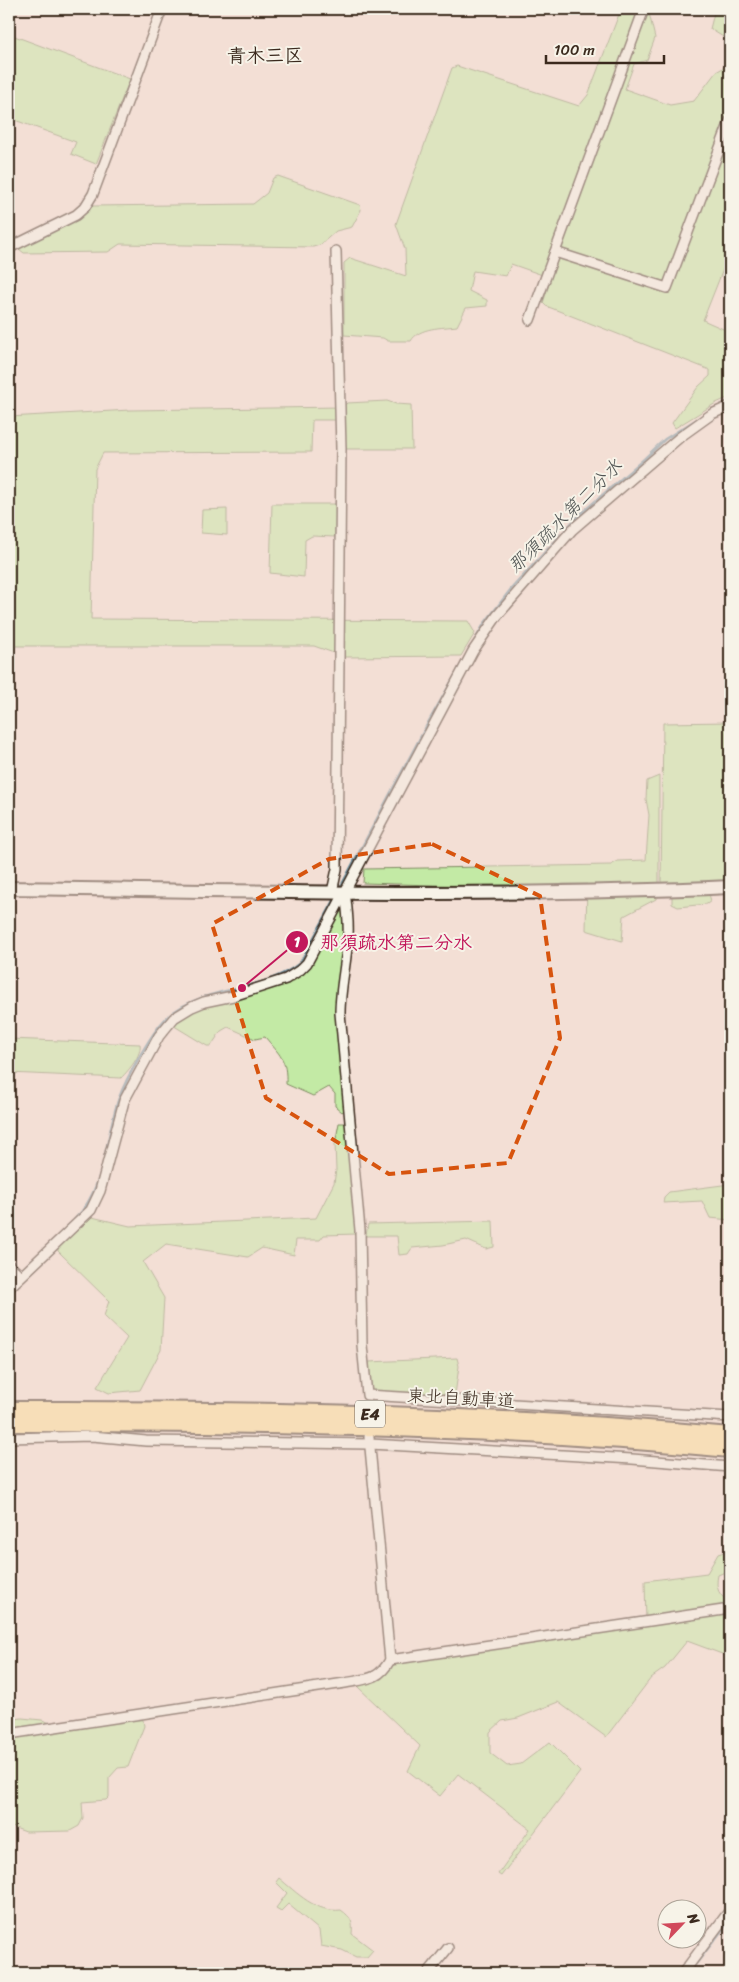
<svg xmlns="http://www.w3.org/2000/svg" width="739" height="1982" font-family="Sriracha,'Klee One',sans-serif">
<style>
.green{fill:#c3eaa5;stroke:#7f8a62}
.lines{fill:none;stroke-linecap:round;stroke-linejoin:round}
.stream{stroke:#7092a0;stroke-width:2.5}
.street-tunnel{stroke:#cebbb0;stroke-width:9;stroke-dasharray:9 4.5;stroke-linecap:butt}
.street-casing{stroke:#3b2a1e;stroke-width:12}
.secondary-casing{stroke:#3b2a1e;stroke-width:16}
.highway-casing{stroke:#3b2a1e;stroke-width:20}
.street{stroke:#f7f3e8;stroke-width:9}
.secondary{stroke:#f7f3e8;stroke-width:12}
.highway{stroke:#fdde96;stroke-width:16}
.marked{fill:none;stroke:#d7540e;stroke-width:4;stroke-dasharray:10 6;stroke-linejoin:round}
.labels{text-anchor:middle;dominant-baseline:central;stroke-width:4;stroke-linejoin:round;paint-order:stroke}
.shield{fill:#f7f3e8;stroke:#73665b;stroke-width:1}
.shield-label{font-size:16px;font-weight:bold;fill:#3b2a1e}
.street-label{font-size:18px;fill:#3b2a1e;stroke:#f7f3e8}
.neighbourhood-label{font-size:19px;font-weight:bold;fill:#3b2a1e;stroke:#f7f3e8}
.water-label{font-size:19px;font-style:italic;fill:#515554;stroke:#f7f3e8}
.leader{fill:none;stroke:#c2185b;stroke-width:2}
.callout-dot{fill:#c2185b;stroke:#f7f3e8;stroke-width:2}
.mark-label{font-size:15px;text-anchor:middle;font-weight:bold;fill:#fff}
.callout-label{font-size:19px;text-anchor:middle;font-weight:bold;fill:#c2185b;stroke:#f7f3e8;stroke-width:4;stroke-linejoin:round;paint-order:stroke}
</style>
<rect width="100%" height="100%" fill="#f3dfd5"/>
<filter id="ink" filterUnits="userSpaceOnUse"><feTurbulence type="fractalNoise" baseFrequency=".02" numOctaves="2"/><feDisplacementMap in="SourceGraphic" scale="10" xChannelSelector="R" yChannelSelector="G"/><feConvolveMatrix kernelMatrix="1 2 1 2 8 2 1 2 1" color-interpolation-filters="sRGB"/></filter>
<g filter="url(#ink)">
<g class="green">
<path d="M 621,9 L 648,9 L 655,38 L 647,60 L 634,64 L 625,89 L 670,105 L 694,101 L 716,72 L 730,64 L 730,252 L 703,320 L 730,332 L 730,397 L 716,403 L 675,428 L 672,423 L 698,387 L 710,376 L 710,370 L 546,306 L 543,303 L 551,278 L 511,264 L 506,276 L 473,271 L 469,291 L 487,300 L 487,306 L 466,308 L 457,326 C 442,328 419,327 411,341 L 388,341 L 383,338 L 344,335 L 344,263 L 350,258 L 406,276 L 405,249 L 396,224 L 452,68 L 457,66 L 579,106 L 588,95 Z"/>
<path d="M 715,9 L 730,9 L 730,41 L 710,29 Z"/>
<path d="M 9,34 L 130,79 L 96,164 L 71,154 L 76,142 L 9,118 Z"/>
<path d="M 278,176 L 360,205 L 361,210 L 352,227 L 336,231 L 320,245 L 313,247 L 120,244 L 108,252 L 24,253 L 19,249 C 41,230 70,223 93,206 L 253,204 L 267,193 L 273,178 Z"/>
<path d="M 387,401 L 396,404 L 411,405 L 412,449 L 346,449 L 343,447 L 343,420 L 312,420 L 311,452 L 103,453 L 95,469 L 91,619 L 468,621 L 475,633 L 461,656 L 345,657 L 314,646 L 9,646 L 9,417 L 130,410 L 343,407 L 347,403 Z"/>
<path d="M 272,504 L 336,504 L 335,537 L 312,536 L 305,540 L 304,577 L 270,573 Z"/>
<path d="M 227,509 L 227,535 L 201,533 L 202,510 Z"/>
<path d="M 730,722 L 730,938 L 728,934 L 727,900 L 730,887 L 661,887 L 663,723 Z"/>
<path d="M 659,776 L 659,885 L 656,899 L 624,916 L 622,941 L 586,930 L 587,884 L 563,884 L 541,888 L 363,883 L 364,869 L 611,865 L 618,861 L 646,860 L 649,815 L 646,799 L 647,781 Z"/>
<path d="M 709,894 L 711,901 L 707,904 L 678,907 L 672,904 L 672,895 Z"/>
<path d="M 344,907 L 346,916 L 342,965 L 346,1109 L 342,1112 L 335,1106 L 335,1094 L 329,1087 L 313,1096 L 286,1084 C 287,1059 280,1055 265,1037 L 255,1039 L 228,1027 L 221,1031 L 211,1046 L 207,1046 L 171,1024 L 195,1007 L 283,983 L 303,973 L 340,908 Z"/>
<path d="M 9,1039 L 140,1044 C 142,1055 129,1070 121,1078 L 9,1073 Z"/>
<path d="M 339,1123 L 347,1123 L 357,1234 L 324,1235 L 320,1240 L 296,1240 L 294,1255 L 262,1248 L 248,1257 L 166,1244 L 143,1262 L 164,1298 L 161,1350 L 140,1390 L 109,1393 L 97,1387 L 127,1338 L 104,1316 L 109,1301 L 58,1251 L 58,1247 L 92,1217 L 130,1226 L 316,1218 L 334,1183 L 336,1170 L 335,1144 Z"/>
<path d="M 730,1184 L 730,1220 L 710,1218 L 702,1201 L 663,1203 L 664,1197 L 669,1192 Z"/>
<path d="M 493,1221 L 494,1247 L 486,1249 L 466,1240 L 443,1245 L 412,1248 L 408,1254 L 399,1255 L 397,1236 L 366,1236 L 368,1224 Z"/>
<path d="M 457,1358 L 459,1366 L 455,1395 L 371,1391 L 369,1362 Z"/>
<path d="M 730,1550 L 730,1570 L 718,1575 C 715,1589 719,1595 730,1603 L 730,1657 L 687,1641 L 665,1668 L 651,1678 L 606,1737 L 558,1702 L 518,1718 L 502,1721 L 490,1732 L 490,1753 L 507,1766 L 521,1764 L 550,1742 L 580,1772 L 501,1876 L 498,1874 L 530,1829 L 458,1774 L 440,1796 L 408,1771 L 420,1746 L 358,1687 L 361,1682 L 391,1662 L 646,1622 L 645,1581 L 707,1573 L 718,1554 Z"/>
<path d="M 22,1718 L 42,1720 L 67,1729 L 139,1718 L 143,1720 L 144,1726 L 128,1767 L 118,1768 L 109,1778 L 109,1797 L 106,1800 L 82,1802 L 83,1818 L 79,1826 L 70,1831 L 26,1832 L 9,1826 L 9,1720 Z"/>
<path d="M 279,1878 C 297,1893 316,1913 341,1910 C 352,1918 353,1922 352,1934 L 373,1950 L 367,1957 L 356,1957 L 342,1950 L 321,1946 L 319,1930 L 288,1904 L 281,1911 L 276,1908 L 287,1893 L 276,1882 Z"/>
</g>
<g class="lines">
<g class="stream">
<path d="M 712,410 L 730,400"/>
<path d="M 340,888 L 429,721 L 484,624 L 511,589 L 577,517 L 644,459 L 665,439 L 705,414"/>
<path d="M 75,1219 C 106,1189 105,1137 119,1098 C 127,1077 146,1043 160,1025 C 192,984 261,995 300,963 L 336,897"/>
<path d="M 9,1281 L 32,1261"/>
<path d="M 689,1973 L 730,1920"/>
</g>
<g class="street-tunnel">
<path d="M 367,1395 L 368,1417"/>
<path d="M 631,1416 L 632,1452"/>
</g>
<g class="street-casing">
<g id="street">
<path d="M 9,248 L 76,215 L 85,207 L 93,194 L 162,9"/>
<path d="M 555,252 L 667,288 L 730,121"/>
<path d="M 530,320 L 644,9"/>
<path d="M 332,892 L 337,869 L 341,449 L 336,251"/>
<path d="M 345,892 C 347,907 349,921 348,935 C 347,961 340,987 340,1013 L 360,1230 L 362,1345 L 367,1395 L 730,1417"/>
<path d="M 9,1265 L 21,1276"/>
<path d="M 9,1288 L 91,1210 L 100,1191 L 124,1101 L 159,1036 L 174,1018 L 192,1007 L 204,1002 L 233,996 L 286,979 L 300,970 L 307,963 L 473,651 L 497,616 L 572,530 L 680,437 L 712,414 L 730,406"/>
<path d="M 9,1438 L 92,1436 L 146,1441 L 370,1444 L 632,1459 L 730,1467"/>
<path d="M 390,1660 L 730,1609"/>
<path d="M 9,1734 L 345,1683 C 367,1679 379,1680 390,1660 L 369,1437"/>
<path d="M 428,1973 L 448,1948"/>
<path d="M 683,1973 L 730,1910"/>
</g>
</g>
<g class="secondary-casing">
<path id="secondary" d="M 9,888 C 249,891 490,898 730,887"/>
</g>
<g class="highway-casing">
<g id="highway">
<path d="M 9,1410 C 250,1409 490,1414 730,1436"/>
<path d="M 9,1423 C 249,1423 491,1426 730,1449"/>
</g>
</g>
<use href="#street" class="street"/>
<use href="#secondary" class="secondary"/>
<use href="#highway" class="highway"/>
</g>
</g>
<path d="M0 0H739V1982H0ZM 432,844 L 540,896 L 560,1038 L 508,1163 L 389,1174 L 266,1098 L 212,924 L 329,859 Z" fill="#f3dfd5" fill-opacity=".55" fill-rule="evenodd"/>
<path class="marked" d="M 432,844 L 540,896 L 560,1038 L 508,1163 L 389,1174 L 266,1098 L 212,924 L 329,859 Z"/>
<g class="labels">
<rect class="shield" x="355" y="1400.5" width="30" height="27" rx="4"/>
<g class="shield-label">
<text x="370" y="1414">E4</text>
</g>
<g class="street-label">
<text transform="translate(461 1398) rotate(3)">東北自動車道</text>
</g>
<g class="neighbourhood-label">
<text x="265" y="55">青木三区</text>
</g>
<g class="water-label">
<text transform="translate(565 516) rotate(-45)">那須疏水第二分水</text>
</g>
</g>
<path class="leader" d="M242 988L297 942"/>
<g class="callout-dot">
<circle cx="242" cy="988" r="5"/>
<circle cx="297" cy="942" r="12"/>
</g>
<g class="mark-label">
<text x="297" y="947">1</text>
</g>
<g class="callout-label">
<text x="396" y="949">那須疏水第二分水</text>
</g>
<rect width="739" height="1982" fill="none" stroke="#f7f3e8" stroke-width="30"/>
<rect x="15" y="15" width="709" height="1952" fill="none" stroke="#3b2a1e" stroke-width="2" filter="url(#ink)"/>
<g transform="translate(682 1924) rotate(65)"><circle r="24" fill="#f7f3e8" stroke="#aca397"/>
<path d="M0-4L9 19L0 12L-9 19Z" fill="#d1495b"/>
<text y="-8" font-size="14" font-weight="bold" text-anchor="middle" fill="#3b2a1e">N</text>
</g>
<path d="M546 55v8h118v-8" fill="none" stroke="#3b2a1e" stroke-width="2.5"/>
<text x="554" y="55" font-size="15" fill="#3b2a1e" stroke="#f7f3e8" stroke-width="4" paint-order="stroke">100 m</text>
</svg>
